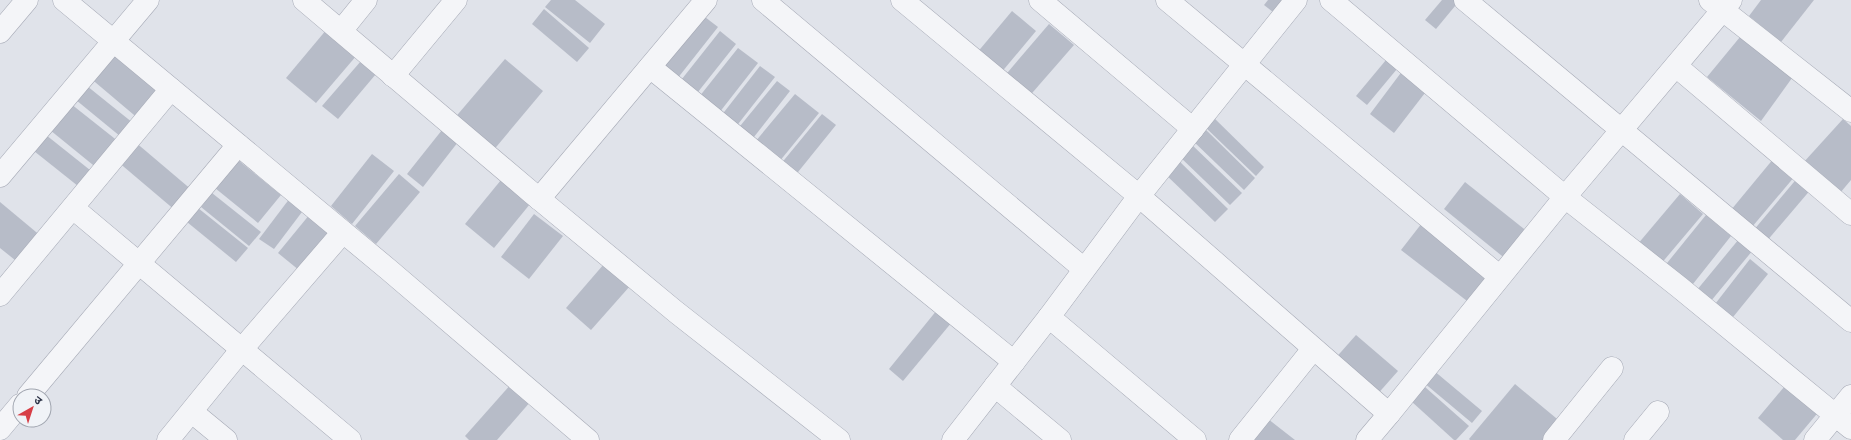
<svg xmlns="http://www.w3.org/2000/svg" width="1851" height="440" font-family="'Varela Round','Noto Sans Devanagari',sans-serif">
<style>
.building{fill:#b7bcc8}
.lines{fill:none;stroke-linecap:round;stroke-linejoin:round}
.minor-casing{stroke:#a5a9b5;stroke-width:23}
.minor{stroke:#f4f5f8;stroke-width:22}
</style>
<rect width="100%" height="100%" fill="#e0e3ea"/>
<g class="building">
<path d="M 551,0 L 575,0 L 605,24 L 590,43 L 545,7 Z"/>
<path d="M 1268,0 L 1291,0 L 1278,16 L 1264,5 Z"/>
<path d="M 1442,0 L 1460,0 L 1436,29 L 1425,20 Z"/>
<path d="M 1761,0 L 1814,0 L 1781,42 L 1749,16 Z"/>
<path d="M 544,9 L 589,48 L 577,62 L 532,24 Z"/>
<path d="M 1012,11 L 1036,31 L 1000,74 L 976,54 Z"/>
<path d="M 701,14 L 718,27 L 677,79 L 660,66 Z"/>
<path d="M 1049,24 L 1074,45 L 1026,100 L 1002,79 Z"/>
<path d="M 327,29 L 357,55 L 316,103 L 286,78 Z"/>
<path d="M 720,31 L 736,44 L 694,97 L 678,84 Z"/>
<path d="M 1740,37 L 1792,78 L 1761,121 L 1707,77 Z"/>
<path d="M 738,48 L 758,63 L 719,113 L 699,97 Z"/>
<path d="M 113,49 L 164,92 L 140,120 L 89,77 Z"/>
<path d="M 505,59 L 543,91 L 492,152 L 453,120 Z"/>
<path d="M 1386,60 L 1397,69 L 1367,105 L 1356,96 Z"/>
<path d="M 361,61 L 376,74 L 338,119 L 322,106 Z"/>
<path d="M 760,66 L 775,77 L 735,128 L 721,116 Z"/>
<path d="M 1403,70 L 1428,89 L 1394,133 L 1370,114 Z"/>
<path d="M 777,81 L 790,91 L 750,142 L 736,131 Z"/>
<path d="M 87,86 L 138,127 L 126,141 L 76,100 Z"/>
<path d="M 795,94 L 819,113 L 779,162 L 755,142 Z"/>
<path d="M 71,104 L 119,142 L 98,169 L 50,130 Z"/>
<path d="M 822,114 L 836,125 L 794,177 L 780,165 Z"/>
<path d="M 1211,115 L 1264,167 L 1256,176 L 1203,125 Z"/>
<path d="M 1843,119 L 1851,126 L 1851,180 L 1840,193 L 1803,163 Z"/>
<path d="M 1203,127 L 1255,178 L 1244,190 L 1191,139 Z"/>
<path d="M 442,130 L 458,142 L 423,187 L 407,174 Z"/>
<path d="M 46,135 L 95,174 L 83,190 L 34,151 Z"/>
<path d="M 134,141 L 193,191 L 176,211 L 117,161 Z"/>
<path d="M 1190,143 L 1242,193 L 1230,205 L 1178,155 Z"/>
<path d="M 372,154 L 394,171 L 352,224 L 331,206 Z"/>
<path d="M 1176,158 L 1228,209 L 1215,222 L 1163,172 Z"/>
<path d="M 1774,158 L 1795,176 L 1752,227 L 1731,210 Z"/>
<path d="M 238,160 L 281,195 L 258,223 L 215,188 Z"/>
<path d="M 399,174 L 420,192 L 376,244 L 355,226 Z"/>
<path d="M 1799,176 L 1812,188 L 1766,242 L 1753,231 Z"/>
<path d="M 501,180 L 530,204 L 494,248 L 465,224 Z"/>
<path d="M 1465,182 L 1529,233 L 1507,260 L 1444,209 Z"/>
<path d="M 212,193 L 261,232 L 249,246 L 201,207 Z"/>
<path d="M 1680,194 L 1703,214 L 1660,265 L 1637,245 Z"/>
<path d="M 290,198 L 305,208 L 274,249 L 259,239 Z"/>
<path d="M 0,202 L 42,237 L 20,264 L 0,248 Z"/>
<path d="M 198,208 L 248,248 L 236,262 L 187,222 Z"/>
<path d="M 310,214 L 337,236 L 305,275 L 278,253 Z"/>
<path d="M 534,214 L 563,236 L 529,279 L 501,257 Z"/>
<path d="M 1706,215 L 1731,236 L 1689,289 L 1663,268 Z"/>
<path d="M 1422,223 L 1492,276 L 1471,304 L 1401,250 Z"/>
<path d="M 1739,239 L 1753,250 L 1706,307 L 1692,296 Z"/>
<path d="M 1750,259 L 1768,274 L 1729,322 L 1712,308 Z"/>
<path d="M 604,264 L 630,286 L 591,330 L 566,308 Z"/>
<path d="M 937,310 L 952,322 L 903,381 L 889,369 Z"/>
<path d="M 1356,335 L 1398,371 L 1375,397 L 1333,361 Z"/>
<path d="M 1433,370 L 1482,411 L 1472,423 L 1423,382 Z"/>
<path d="M 1789,381 L 1821,409 L 1795,440 L 1783,440 L 1758,418 Z"/>
<path d="M 511,384 L 531,401 L 497,440 L 469,440 L 465,436 Z"/>
<path d="M 1515,384 L 1562,423 L 1549,440 L 1470,440 L 1469,439 Z"/>
<path d="M 1425,387 L 1469,426 L 1456,440 L 1454,440 L 1411,401 Z"/>
<path d="M 1268,419 L 1295,440 L 1251,440 Z"/>
</g>
<g class="lines">
<g class="minor-casing">
<g id="minor">
<path d="M 64,0 L 389,270 L 588,440"/>
<path d="M 304,0 L 532,193 L 676,312 L 839,440"/>
<path d="M 763,0 L 1084,269"/>
<path d="M 902,0 L 1139,196 L 1296,0"/>
<path d="M 1040,0 L 1193,129"/>
<path d="M 1167,0 L 1499,276"/>
<path d="M 1331,0 L 1565,197 L 1679,287 L 1851,428"/>
<path d="M 1465,0 L 1851,321"/>
<path d="M 1710,0 L 1851,111"/>
<path d="M 341,31 L 366,0"/>
<path d="M 0,32 L 27,0"/>
<path d="M 1676,66 L 1851,214"/>
<path d="M 650,67 L 1014,362"/>
<path d="M 393,76 L 456,0"/>
<path d="M 0,176 L 148,0"/>
<path d="M 539,199 L 706,0"/>
<path d="M 73,208 L 350,440"/>
<path d="M 0,295 L 171,89"/>
<path d="M 1049,317 L 1195,440"/>
<path d="M 995,386 L 1060,440"/>
<path d="M 28,396 L 238,145"/>
<path d="M 192,412 L 226,440"/>
<path d="M 0,429 L 20,405"/>
<path d="M 168,440 L 242,349 L 343,232"/>
<path d="M 953,440 L 1049,317 L 1139,196 L 1389,414 L 1565,197 L 1731,0"/>
<path d="M 1240,440 L 1313,349"/>
<path d="M 1367,440 L 1389,414"/>
<path d="M 1554,440 L 1612,368"/>
<path d="M 1635,440 L 1658,412"/>
<path d="M 1815,440 L 1851,396"/>
</g>
</g>
<use href="#minor" class="minor"/>
</g>
<g transform="translate(32 408) rotate(39)"><circle r="19" fill="#f0f3f7" stroke="#a0a5af"/>
<path d="M0-3L7 15L0 10L-7 15Z" fill="#d73e46"/>
<text y="-6" font-size="11" font-weight="bold" text-anchor="middle" fill="#282f43">उ</text>
</g>
</svg>
